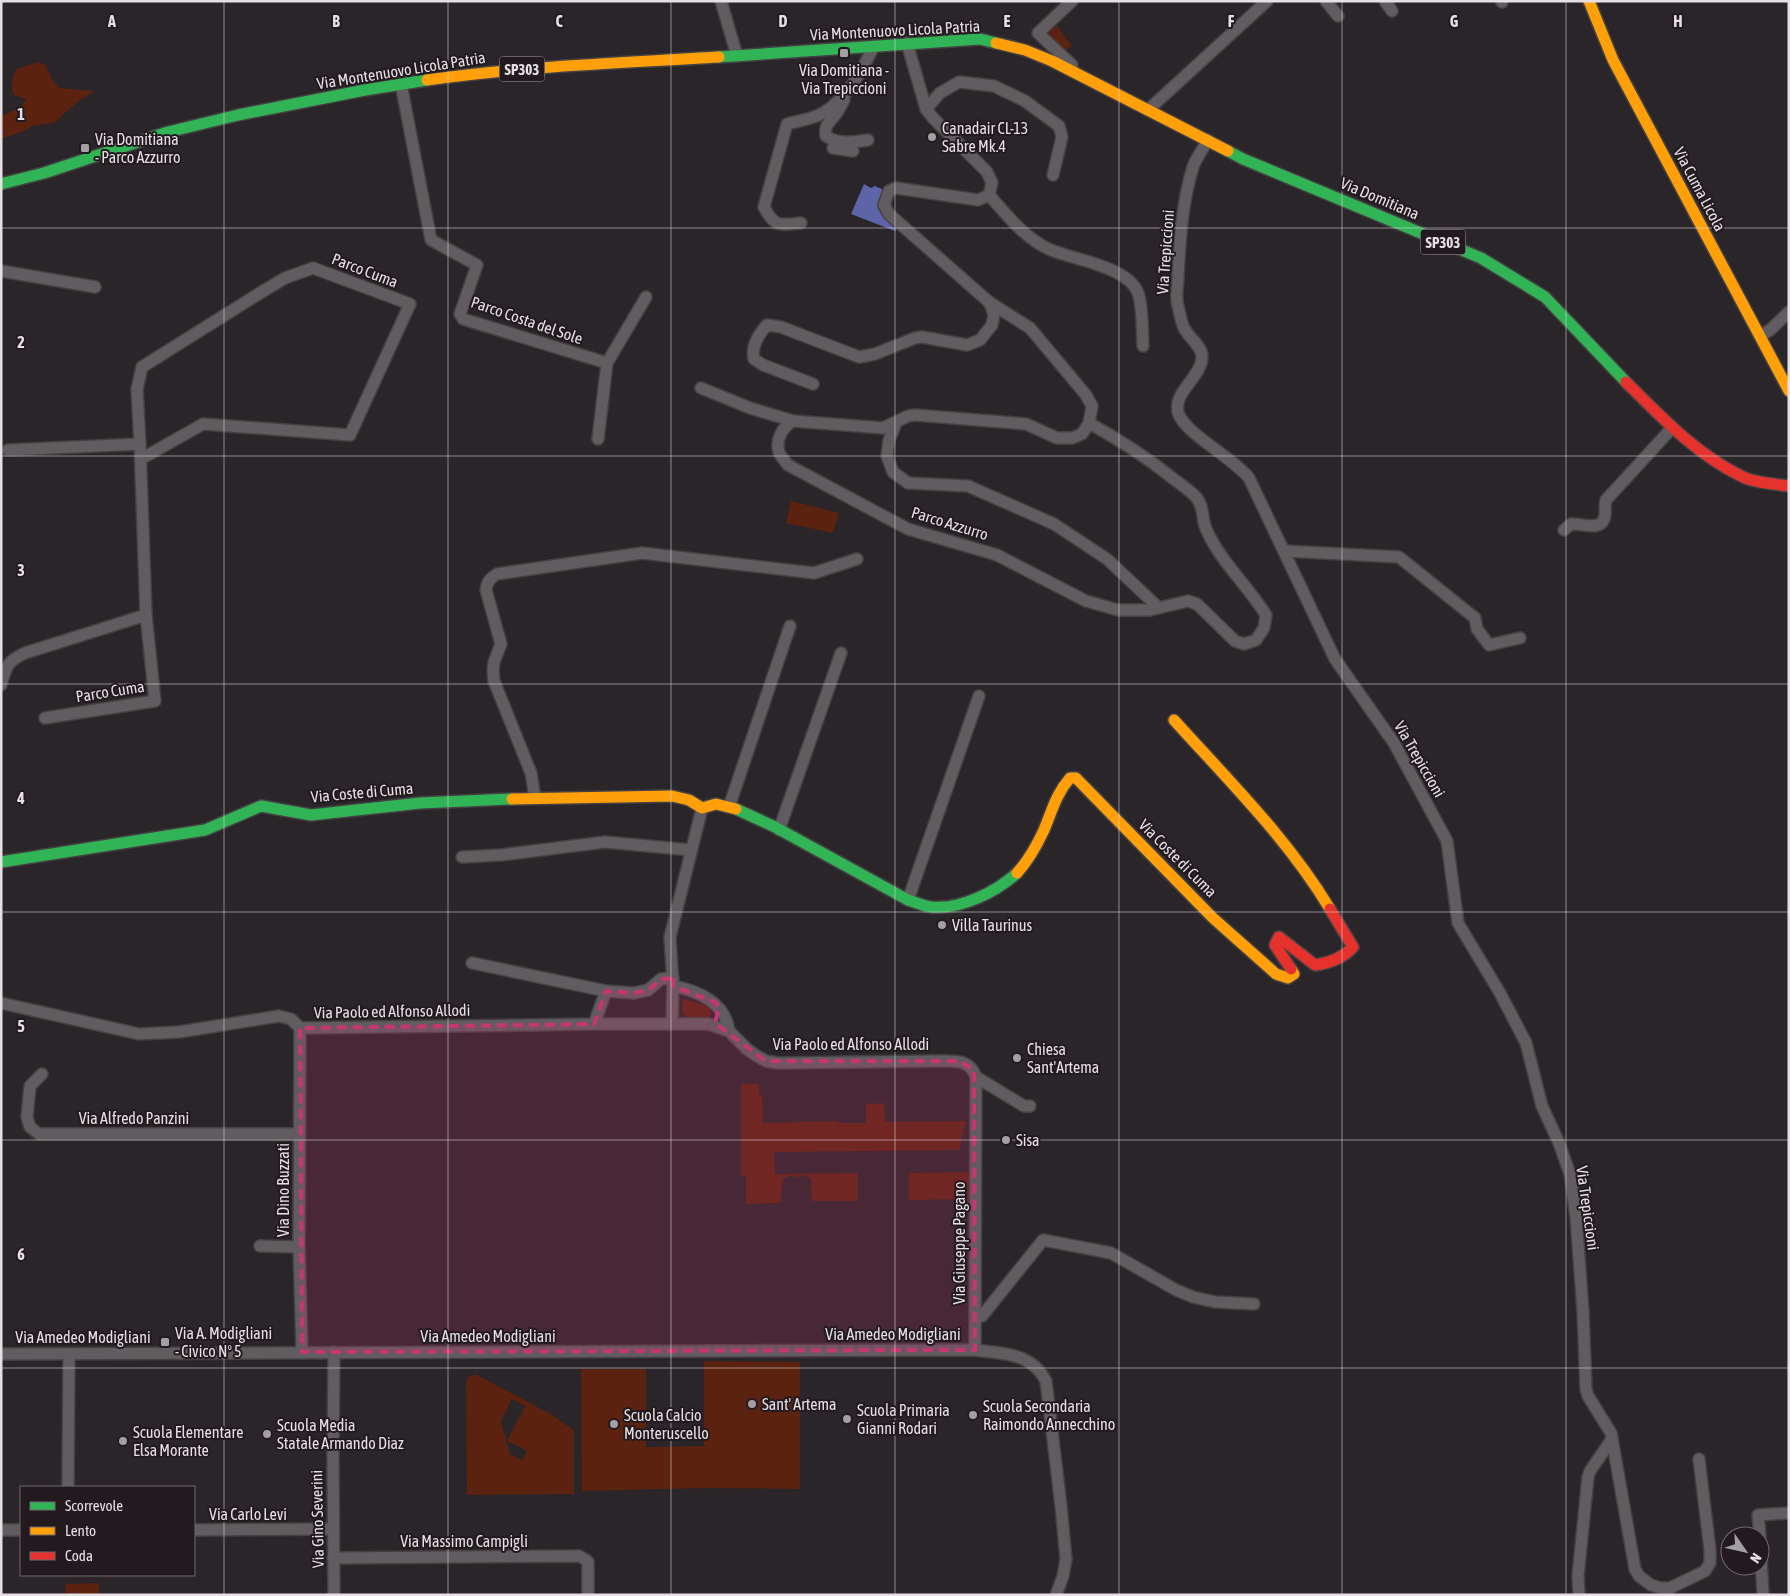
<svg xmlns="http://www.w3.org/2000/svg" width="1790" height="1596" font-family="'Asap Condensed',sans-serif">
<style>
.green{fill:#5a220f;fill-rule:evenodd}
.water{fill:#5d64a7}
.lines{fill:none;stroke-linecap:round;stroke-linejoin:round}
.street-casing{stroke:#444143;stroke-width:14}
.fast-casing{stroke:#444143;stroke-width:14}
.slow-casing{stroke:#444143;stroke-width:14}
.jam-casing{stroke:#444143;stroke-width:14}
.street{stroke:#605c5f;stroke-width:11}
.fast{stroke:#30b455;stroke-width:11}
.slow{stroke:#ff9f0a;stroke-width:11}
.jam{stroke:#e5322d;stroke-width:11}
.marked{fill:#c73670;fill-opacity:0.2;stroke:#c73670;stroke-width:4;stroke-dasharray:10 6;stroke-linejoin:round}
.grid{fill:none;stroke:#e6e0e4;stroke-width:1;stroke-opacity:0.55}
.poi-dot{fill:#a49fa2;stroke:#221a1f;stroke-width:2}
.labels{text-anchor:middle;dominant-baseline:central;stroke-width:4;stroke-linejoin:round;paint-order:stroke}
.shield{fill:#221a1f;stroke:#aba5a9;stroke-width:1}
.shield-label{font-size:15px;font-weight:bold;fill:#e6e0e4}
.street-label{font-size:16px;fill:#e6e0e4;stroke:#221a1f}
.poi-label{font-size:16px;fill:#e6e0e4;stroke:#221a1f;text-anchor:start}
.grid-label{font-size:16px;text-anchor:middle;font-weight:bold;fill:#e6e0e4;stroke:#221a1f;stroke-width:4;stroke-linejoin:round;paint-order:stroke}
</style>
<rect width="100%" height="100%" fill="#292528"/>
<g class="green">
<path d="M 1054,22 L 1072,46 L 1064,51 L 1047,34 Z"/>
<path d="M 38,62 L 46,65 L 52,80 L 60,88 L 95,91 L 80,100 L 54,123 L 31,126 L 27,130 L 1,139 L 1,116 L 19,108 L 25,102 L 26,99 L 16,96 L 12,92 L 12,80 L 16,69 Z"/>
<path d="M 791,501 L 839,513 L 833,533 L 786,523 Z"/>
<path d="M 685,999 L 709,1007 L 711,1011 L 711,1015 L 707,1018 L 685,1017 L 682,1011 L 682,1002 Z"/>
<path d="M 741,1084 L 759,1084 L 759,1094 L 762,1095 L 763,1123 L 838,1121 L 838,1123 L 866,1123 L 866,1104 L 884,1103 L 885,1122 L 966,1121 L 959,1150 L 774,1152 L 775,1174 L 858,1173 L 858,1201 L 812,1201 L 811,1179 L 805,1175 L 801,1175 L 800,1177 L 789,1176 L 783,1179 L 780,1203 L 746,1204 L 746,1176 L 741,1176 Z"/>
<path d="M 969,1172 L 969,1203 L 962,1203 L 962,1199 L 909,1200 L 909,1173 Z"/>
<path d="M 704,1361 L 800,1362 L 800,1489 L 705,1488 L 582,1491 L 581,1369 L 646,1369 L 646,1447 L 704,1446 Z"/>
<path d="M 475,1374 L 549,1413 L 574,1430 L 574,1494 L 467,1495 L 466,1382 L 469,1377 ZM 512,1399 L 525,1406 L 507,1441 L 527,1451 L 522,1460 L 510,1454 L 501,1421 Z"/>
<path d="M 99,1583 L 99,1595 L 66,1595 L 65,1584 Z"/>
</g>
<path class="water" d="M 864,184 L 871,188 L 875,186 L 886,191 C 872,210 881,217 898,228 L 895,231 L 851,214 Z"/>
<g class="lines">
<g class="street-casing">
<g id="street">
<path d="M 721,1 L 737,56"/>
<path d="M 1072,1 L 1038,33 L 1072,65"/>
<path d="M 1326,1 L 1338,16"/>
<path d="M 1385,1 L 1392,11"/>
<path d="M 1502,1 L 1502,2"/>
<path d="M 907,43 L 926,109 L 933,118 L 987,172 L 992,183 L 989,195 L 978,200 L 896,188 L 889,191 L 884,205 L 889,214 L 989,302 L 1030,328 L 1086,395 L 1092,406 L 1089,423 L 1082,434 L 1072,438 L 1057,438 L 1026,424 L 915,415 L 908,416 L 883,428 L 793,421 C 783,427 775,439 779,452 C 780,456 785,461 788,465 L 908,529 L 997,555 L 1086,601 L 1118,610 L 1150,610 L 1188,601 L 1197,604 L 1235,641 L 1244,644 L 1256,640 L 1264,628 L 1266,615 C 1248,586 1221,562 1207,531 C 1201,520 1205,506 1195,496 C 1188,489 1179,483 1171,477 C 1145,456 1118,439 1089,423"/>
<path d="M 401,84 L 431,240 L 477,265 L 460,314 L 463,319 L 607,363"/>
<path d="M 844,100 C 841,105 839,111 835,115 C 829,123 824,125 826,136 C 839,145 853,142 868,140"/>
<path d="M 926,109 L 940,93 L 959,82 L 994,86 L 1025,101 L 1059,126 L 1062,137 L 1053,175"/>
<path d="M 1148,110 L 1267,1"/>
<path d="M 1208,140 C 1203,149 1196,158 1193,167 C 1182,202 1180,240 1178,276 C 1178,286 1175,297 1178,306 C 1180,314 1181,322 1184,328 C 1189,338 1202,346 1202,357 C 1202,377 1170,394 1179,415 C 1188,435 1233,458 1249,478 L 1335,659 L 1394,743 L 1447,841 L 1458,923 L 1500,993 L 1526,1043 L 1542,1106 L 1559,1143 L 1570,1174 L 1576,1217 L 1583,1311 L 1586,1389 L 1588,1396 L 1611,1433 L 1635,1569 L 1639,1576 L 1651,1585 L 1661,1588 L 1670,1588 L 1705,1571 L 1710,1563 L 1710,1550 L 1699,1459"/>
<path d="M 833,148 L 853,151"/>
<path d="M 989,195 C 1007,215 1025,239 1051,250 C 1075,260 1132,267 1139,296 C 1143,311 1142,330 1143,346"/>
<path d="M 801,223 C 780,225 775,228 764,207 L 787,124 C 798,121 813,119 823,113 C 848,98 862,70 874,46"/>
<path d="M 1,271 L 95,287"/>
<path d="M 1760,336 L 1770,330 L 1789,312"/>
<path d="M 813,384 L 763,365 L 754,359 C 751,347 758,335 767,325 L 781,327 L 859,357 L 875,354 L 915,338 L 922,337 L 967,345 L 980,340 L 992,325 L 994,314 L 989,302"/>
<path d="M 701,388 L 750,408 L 793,421"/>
<path d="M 896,423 L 889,440 L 887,456 L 893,472 L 908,483 L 968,486 L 1054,524 L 1107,559 L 1159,608"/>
<path d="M 598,439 L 607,363 L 646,297"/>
<path d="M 140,444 L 137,389 L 142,367 L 260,293 L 285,278 L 313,268 L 410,304 L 350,435 L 203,424 L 141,459"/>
<path d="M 8,450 L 140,444 L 146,615 L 155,701 L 45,718"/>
<path d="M 1564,530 L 1571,524 C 1582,523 1603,533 1605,515 C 1606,510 1604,505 1606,500 L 1672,428"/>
<path d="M 1285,551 L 1399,557 L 1475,618 L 1477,629 L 1489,645 L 1520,638"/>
<path d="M 1,685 C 6,667 7,661 25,653 L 146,615"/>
<path d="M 535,798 L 531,773 L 494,681 L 493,671 L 494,662 L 501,644 L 486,590 C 487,582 490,578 497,574 L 642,553 L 814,573 L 857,559"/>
<path d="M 729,807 L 790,626"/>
<path d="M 779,830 L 841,653"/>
<path d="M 462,857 L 501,855 L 605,842 L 691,850"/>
<path d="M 908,900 L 979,696"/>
<path d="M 472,963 L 606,991 L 634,993 L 648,990 L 661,979 L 673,978"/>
<path d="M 673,986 C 699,991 725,1002 729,1031"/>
<path d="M 1,1003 L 139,1034 L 179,1032 L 279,1016 L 291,1019 L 300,1028 L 594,1024 L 708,1024 L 729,1031 L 747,1049 L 757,1056 L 766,1061 L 778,1063 L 939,1061 C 955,1061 970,1059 976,1077 L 975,1350"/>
<path d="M 672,1023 L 673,986 L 670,937 L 702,808"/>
<path d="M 594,1024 L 606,991"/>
<path d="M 300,1028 L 299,1247 L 302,1352"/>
<path d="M 42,1074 L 30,1086 L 27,1117 L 30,1127 L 39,1134 L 299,1134"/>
<path d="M 976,1077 L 1024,1106 L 1030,1106"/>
<path d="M 260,1246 L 299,1247"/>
<path d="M 975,1317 L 982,1316 L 1043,1240 L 1111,1253 L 1176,1290 L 1193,1297 L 1215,1302 L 1254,1304"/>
<path d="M 1,1354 L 975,1350 C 1003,1354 1031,1352 1046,1381 L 1061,1506 L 1066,1559 L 1063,1576 L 1056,1595"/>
<path d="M 68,1487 L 69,1354"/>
<path d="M 1,1530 L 21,1530"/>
<path d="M 194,1530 L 333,1529"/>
<path d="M 1760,1536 L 1758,1515 L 1789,1513"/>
<path d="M 1760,1538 L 1763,1595"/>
<path d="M 333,1558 L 579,1556 L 586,1560 L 588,1562 L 588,1595"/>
<path d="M 334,1595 L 333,1456 L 334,1352"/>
<path d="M 1579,1595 L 1578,1576 L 1588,1477 L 1590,1471 L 1612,1439"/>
</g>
</g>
<g class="fast-casing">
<g id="fast">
<path d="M 719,57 L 980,39 L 996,43"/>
<path d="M 1228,151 L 1243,159 L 1481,258 L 1545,297 L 1626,382"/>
<path d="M 1,184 L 44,173 L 168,132 L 238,115 L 365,90 L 427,80"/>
<path d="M 736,809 L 775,827 L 908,900 C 915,902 923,906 931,907 C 960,910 996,892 1017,873"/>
<path d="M 1,862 L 205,830 L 261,806 L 311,815 L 420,803 L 512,799"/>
</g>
</g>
<g class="slow-casing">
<g id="slow">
<path d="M 1589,1 L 1613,60 L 1789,391"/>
<path d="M 996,43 L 1025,50 L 1052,61 L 1228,151"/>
<path d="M 427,80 C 524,66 622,63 719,57"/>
<path d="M 1174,720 C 1229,781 1288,839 1330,909"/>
<path d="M 512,799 L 672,796 L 689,800 L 702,808 L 716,804 L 736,809"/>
<path d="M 1017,873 C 1029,860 1037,845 1044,830 C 1052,811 1056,794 1070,778 L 1076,778 L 1213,918 L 1276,974 L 1288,978 L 1294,974 L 1291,969"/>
</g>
</g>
<g class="jam-casing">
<g id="jam">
<path d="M 1626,382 C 1662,418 1697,455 1743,477 C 1755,483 1776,484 1789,486"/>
<path d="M 1291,969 L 1275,945 L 1279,937 L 1315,965 C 1330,963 1343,958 1353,947 L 1330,909"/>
</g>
</g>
<use href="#street" class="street"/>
<use href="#fast" class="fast"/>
<use href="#slow" class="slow"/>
<use href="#jam" class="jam"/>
</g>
<path class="marked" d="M 673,978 L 673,986 L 715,1002 L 719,1007 L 715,1023 L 766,1061 L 960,1061 L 974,1070 L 975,1350 L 302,1352 L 300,1028 L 594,1024 L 606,991 L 634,993 L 648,990 L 661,979 Z"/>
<path class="grid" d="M 224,1 L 224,1595M 448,1 L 448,1595M 671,1 L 671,1595M 895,1 L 895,1595M 1119,1 L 1119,1595M 1342,1 L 1342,1595M 1566,1 L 1566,1595M 1,228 L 1789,228M 1,456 L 1789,456M 1,684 L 1789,684M 1,912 L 1789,912M 1,1140 L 1789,1140M 1,1368 L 1789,1368"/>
<g class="poi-dot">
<rect x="839" y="48" width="10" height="10" rx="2.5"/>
<circle cx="932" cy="137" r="5"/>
<rect x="80" y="143" width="10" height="10" rx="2.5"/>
<circle cx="942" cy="925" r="5"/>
<circle cx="1017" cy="1058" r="5"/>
<circle cx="1006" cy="1140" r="5"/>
<rect x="160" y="1337" width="10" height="10" rx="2.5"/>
<circle cx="752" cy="1404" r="5"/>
<circle cx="973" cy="1415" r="5"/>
<circle cx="847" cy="1419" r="5"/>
<circle cx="614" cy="1424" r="5"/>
<circle cx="267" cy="1434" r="5"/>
<circle cx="123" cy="1441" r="5"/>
</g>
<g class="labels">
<g class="shield">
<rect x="499.5" y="56.5" width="45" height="25" rx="4"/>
<rect x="1420.5" y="229.5" width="45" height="25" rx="4"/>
</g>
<g class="shield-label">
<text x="522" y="69">SP303</text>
<text x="1443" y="242">SP303</text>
</g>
<g class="street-label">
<text transform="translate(895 30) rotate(-3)">Via Montenuovo Licola Patria</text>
<text transform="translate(401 70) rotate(-9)">Via Montenuovo Licola Patria</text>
<text transform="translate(1700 189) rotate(62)">Via Cuma Licola</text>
<text transform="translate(1380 198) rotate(23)">Via Domitiana</text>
<text transform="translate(1165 252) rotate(-86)">Via Trepiccioni</text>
<text transform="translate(365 270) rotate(21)">Parco Cuma</text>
<text transform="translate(527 320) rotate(19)">Parco Costa del Sole</text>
<text transform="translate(950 523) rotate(17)">Parco Azzurro</text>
<text transform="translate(110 691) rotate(-9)">Parco Cuma</text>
<text transform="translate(1420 759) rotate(60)">Via Trepiccioni</text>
<text transform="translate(362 792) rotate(-5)">Via Coste di Cuma</text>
<text transform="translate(1178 858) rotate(45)">Via Coste di Cuma</text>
<text transform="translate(392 1011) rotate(-1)">Via Paolo ed Alfonso Allodi</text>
<text x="851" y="1044">Via Paolo ed Alfonso Allodi</text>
<text x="134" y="1118">Via Alfredo Panzini</text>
<text transform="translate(283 1190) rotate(-90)">Via Dino Buzzati</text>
<text transform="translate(1588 1208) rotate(82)">Via Trepiccioni</text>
<text transform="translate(959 1243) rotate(-90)">Via Giuseppe Pagano</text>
<text x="893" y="1334">Via Amedeo Modigliani</text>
<text x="488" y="1336">Via Amedeo Modigliani</text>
<text x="83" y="1337">Via Amedeo Modigliani</text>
<text x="248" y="1514">Via Carlo Levi</text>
<text transform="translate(317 1519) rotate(-91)">Via Gino Severini</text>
<text x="464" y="1541">Via Massimo Campigli</text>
</g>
<g class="poi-label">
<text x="844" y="70" text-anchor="middle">Via Domitiana -<tspan x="844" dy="18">Via Trepiccioni</tspan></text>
<text x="942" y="128">Canadair CL-13<tspan x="942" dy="18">Sabre Mk.4</tspan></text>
<text x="95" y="139">Via Domitiana<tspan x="95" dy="18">- Parco Azzurro</tspan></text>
<text x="952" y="925">Villa Taurinus</text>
<text x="1027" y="1049">Chiesa<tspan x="1027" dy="18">Sant'Artema</tspan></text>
<text x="1016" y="1140">Sisa</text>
<text x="175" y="1333">Via A. Modigliani<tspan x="175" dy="18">- Civico N° 5</tspan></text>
<text x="762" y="1404">Sant' Artema</text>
<text x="983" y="1406">Scuola Secondaria<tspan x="983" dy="18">Raimondo Annecchino</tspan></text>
<text x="857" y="1410">Scuola Primaria<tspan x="857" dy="18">Gianni Rodari</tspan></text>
<text x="624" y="1415">Scuola Calcio<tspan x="624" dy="18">Monteruscello</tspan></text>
<text x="277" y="1425">Scuola Media<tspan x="277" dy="18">Statale Armando Diaz</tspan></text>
<text x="133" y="1432">Scuola Elementare<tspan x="133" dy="18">Elsa Morante</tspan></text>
</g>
</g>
<g class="grid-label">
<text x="112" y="27">A</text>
<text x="336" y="27">B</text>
<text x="559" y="27">C</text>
<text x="783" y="27">D</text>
<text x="1007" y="27">E</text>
<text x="1231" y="27">F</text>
<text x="1454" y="27">G</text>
<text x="1678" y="27">H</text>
<text x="21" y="120">1</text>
<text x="21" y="348">2</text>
<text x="21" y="576">3</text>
<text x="21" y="804">4</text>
<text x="21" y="1032">5</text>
<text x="21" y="1260">6</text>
</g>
<rect width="1790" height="1596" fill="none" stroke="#e6e0e4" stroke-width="5"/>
<rect x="20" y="1486" width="175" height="90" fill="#221a1f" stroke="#70696e"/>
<rect x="30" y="1502" width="25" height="8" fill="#30b455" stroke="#70696e"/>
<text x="65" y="1511" font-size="15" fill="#e6e0e4">Scorrevole</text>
<rect x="30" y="1527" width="25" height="8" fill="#ff9f0a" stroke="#70696e"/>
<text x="65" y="1536" font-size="15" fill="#e6e0e4">Lento</text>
<rect x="30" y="1552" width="25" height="8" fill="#e5322d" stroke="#70696e"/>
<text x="65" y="1561" font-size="15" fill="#e6e0e4">Coda</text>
<g transform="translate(1745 1551) rotate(124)"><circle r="24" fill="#221a1f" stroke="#70696e"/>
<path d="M0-4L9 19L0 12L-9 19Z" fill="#a49fa2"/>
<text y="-8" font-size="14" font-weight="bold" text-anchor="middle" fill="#e6e0e4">N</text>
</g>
</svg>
